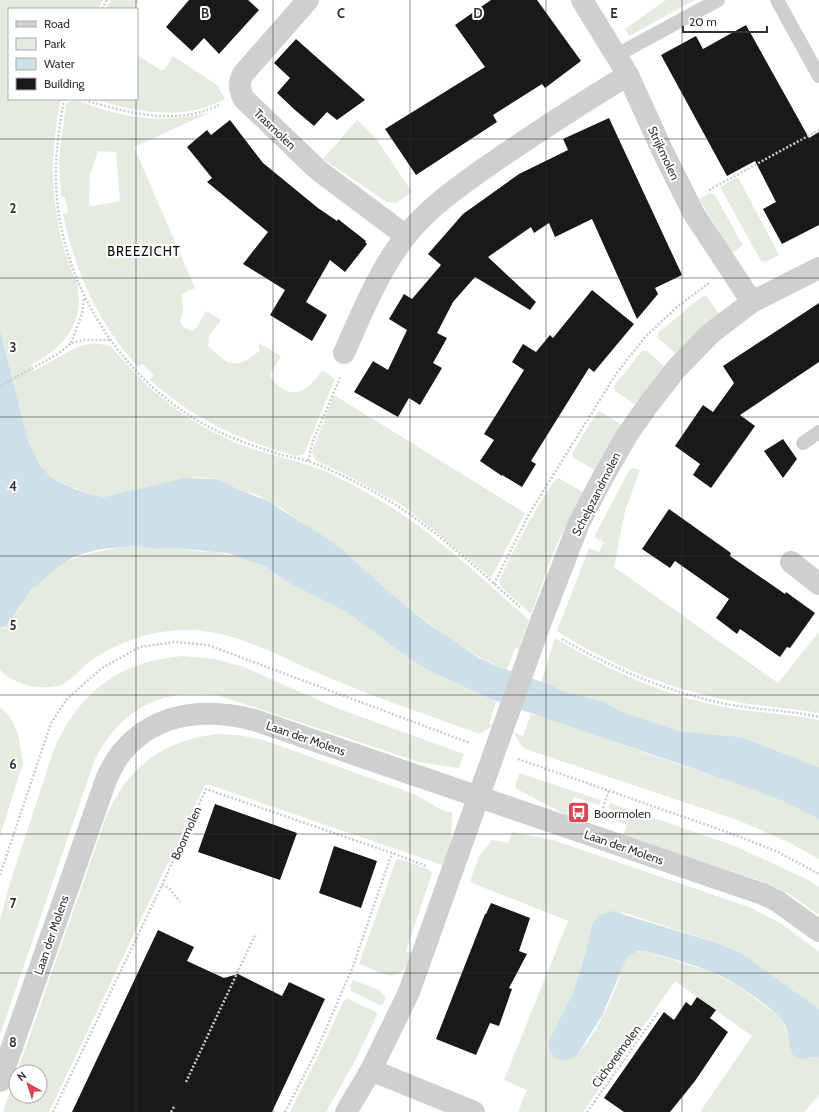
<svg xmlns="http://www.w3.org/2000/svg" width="819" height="1112" font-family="Cabin,sans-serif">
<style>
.green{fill:#e5ebdf;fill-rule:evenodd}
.water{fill:#cddfe9}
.building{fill:#191919}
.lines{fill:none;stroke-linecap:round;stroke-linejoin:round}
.path{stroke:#ccc;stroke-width:2.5;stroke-dasharray:2 2;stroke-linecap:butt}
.lane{stroke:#cfcfcf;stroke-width:14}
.street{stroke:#cfcfcf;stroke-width:22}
.grid{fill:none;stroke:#323232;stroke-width:1;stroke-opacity:0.55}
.labels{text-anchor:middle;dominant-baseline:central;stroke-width:4;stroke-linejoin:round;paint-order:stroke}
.street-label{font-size:12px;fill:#323232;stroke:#fff}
.poi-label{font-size:12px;fill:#323232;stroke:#fff;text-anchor:start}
.neighbourhood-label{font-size:13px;letter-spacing:1px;fill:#000;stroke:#fff}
.grid-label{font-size:13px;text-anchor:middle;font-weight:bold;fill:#323232;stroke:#fff;stroke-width:4;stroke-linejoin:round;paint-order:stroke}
</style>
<rect width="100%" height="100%" fill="#fff"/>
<path class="green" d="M0 0H103L98 9H9V99H61C53 138 50 177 57 216 59 233 64 250 70 266 72 273 78 282 78 289 83 327 62 348 31 365L34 371 77 347 94 343 111 346C147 391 190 425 244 446 267 455 291 459 314 467 330 473 345 481 360 489 423 522 476 573 529 620L519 649 515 648 507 670 479 657 448 638 395 597 345 552 283 509 255 494 242 491 218 479 195 477 104 497 89 494 51 478 40 465 28 440 0 330Z
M111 0H139L135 9H105Z
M666 0H695L629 36 625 29Z
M137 55 161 70 165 69 173 56 217 85 225 99C184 122 136 112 93 99H137Z
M73 100C84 101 96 108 108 111 147 121 173 121 211 112L134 147 195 288 182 294 183 311 180 321 183 327 192 331 197 327 206 311 221 320 209 336 208 346C228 365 236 371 259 351V343L281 356 270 375C273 382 277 385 283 389 300 399 314 384 322 370L335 379 304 454 296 456C237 439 197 421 150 380L154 375 142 364 138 367C98 323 75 272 63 214L68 213 65 197H61L59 159 66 104ZM98 151 116 152 120 201 92 206 89 204 90 175Z
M357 120 375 137 412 192 396 203 387 202 323 159Z
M738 177 779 255 766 262 761 261 720 187Z
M710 193 715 195 742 244 741 247 732 253 699 199Z
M704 295 707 297 719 314 676 354 657 337 658 333Z
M642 351H647L665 367 636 405 615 391 614 386Z
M334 395 525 513 491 578 435 531 399 503 341 472 316 461 312 452Z
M599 411 622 425 595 470 574 458 572 454 590 423Z
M634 468 640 470 625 511 614 567 778 683 819 632V713C792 708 764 707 737 702 671 690 614 667 557 631L589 548 599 552 604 542 594 537 630 469Z
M558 478 583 492 556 546 531 614 501 587 499 582C505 566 546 486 558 478Z
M138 546 155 549 174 548 204 552 213 551 251 560 265 566 289 583 345 611 407 657 428 670 496 702 489 724 493 725 492 726 480 734C428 715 376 698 325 676 280 657 233 628 182 630 149 631 116 643 89 662 82 667 69 683 61 685 40 691 15 685 0 670V627L5 628C15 617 22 603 31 591 59 555 97 550 138 546Z
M555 638C609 671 666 696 729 708 759 713 789 714 819 720V767L741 737 679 731 620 711 603 701 561 691 541 682Z
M182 656 214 659 244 667 339 709 464 754 459 768 419 762 217 695C161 688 121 709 95 759L0 1035V920L9 886 54 749C80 691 119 662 182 656Z
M0 707 9 716 18 734 23 763 0 836Z
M531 714C578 726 623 746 669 761 719 778 774 790 819 819V859L788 842 740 821 523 748 513 732 523 736Z
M218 734 238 735 264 740 414 794 444 811 452 813 451 848 445 866 210 785H205L49 1112H3L16 1074V1096H40V1072H17L106 817C128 766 163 740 218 734Z
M519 773 601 800 599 805 574 797 568 816 515 788Z
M610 803 735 846 808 880 819 887V915L789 894 764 882 623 835 627 825 613 820 615 811 608 808Z
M512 832 553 840 749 907 782 924 819 952V1009L741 953 717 943 622 912 587 948 573 993 562 1017 565 1061C587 1056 610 1003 618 982 621 974 622 963 628 956 633 952 638 951 645 951L711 972 740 987 777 1015 784 1023 794 1056 798 1058 819 1057V1095L804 1112H700L752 1036 675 981 583 1112H518L527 1090 504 1080 568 921 470 882 479 856 492 840 508 843Z
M400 859 430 870 432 874 406 951 414 954C397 987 388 975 359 964L396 860Z
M353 980 379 990 386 998 382 1006 351 991 350 986Z
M348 999 376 1012 377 1015 356 1059 326 1112H290L321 1050 344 1000Z"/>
<path class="water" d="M0 330 28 440 40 465 51 478 75 489 89 494 104 497 186 478 218 479 242 491 266 500 319 533 345 552 395 597 430 625 479 658 502 668 551 685 561 691 603 701 620 711 679 731 741 737 819 767V819L783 801 744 786 490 699 428 670 407 657 345 611 289 583 265 566 227 553 174 548 155 549 138 546 101 549 82 554 72 558 54 570 32 589 6 627H0Z
M612 911 717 943 741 953 819 1009V1057C812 1056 801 1061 795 1057 789 1053 790 1032 784 1023 776 1011 752 995 739 986 711 968 676 960 645 951H638L627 957 602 1016 577 1055C564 1066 548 1059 549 1041L573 993 587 948 592 925 599 915Z"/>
<path class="building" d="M189 0H248L259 10 219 54 204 38 192 51 166 27Z
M491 0H537L581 61 545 88 542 84 493 115 497 122 416 175 385 129 485 67 455 25Z
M746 25 809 138 819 132V225L782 244 763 209 776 202 755 161 727 176 661 55 696 36 703 49Z
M296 39 331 70 365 100 337 120 327 112 314 126 295 110 277 93 290 78 274 63Z
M609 118 682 275 655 288 658 294 637 319 592 219 555 237 549 223 534 233 531 227 488 257 536 302 530 310 475 277 453 302 437 333 447 338 433 363 442 368 420 405 409 398 398 417 354 392 373 361 388 370 407 330 389 319 404 294 412 299 441 265 428 254 463 214 519 174 568 150 563 139Z
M230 120 263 163 318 208 337 221 338 219 366 241 365 242 367 244 345 272 330 260 306 302 327 315 312 341 270 315 285 290 243 264 268 232 207 182 212 178 187 147 207 130 211 135Z
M592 290 634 324 594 372 589 368 531 461 536 464 522 487 502 475V476L480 461 494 440 484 434 524 370 512 362 523 344 536 352 550 335 553 338Z
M819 303V362L740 415 755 426 711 488 693 475 700 464 675 446 703 405 713 412 734 383 723 366Z
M783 439 797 459 783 478 764 451Z
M669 509 731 553 730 556 785 594 786 592 815 613 790 648 787 647 780 657 740 629 737 634 716 618 729 599 675 561 670 568 642 549Z
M215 804 297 833 280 880 198 852Z
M334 846 377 861 361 908 319 893Z
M491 903 530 918 519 951 527 954 509 988 512 989 499 1026 490 1023 476 1055 436 1039 485 914H486Z
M158 930 194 947 187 961 224 978 238 974 282 996 289 982 325 999 272 1112H72Z
M697 997 716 1010 710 1018 728 1032 695 1081 670 1112H624L604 1098 664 1012 674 1020 686 1002 691 1006Z"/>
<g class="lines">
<path class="path" d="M102 9 107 0
M64 99C59 127 55 156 56 185 60 286 124 385 215 430 235 440 260 448 282 455 290 457 299 458 307 461 329 468 349 479 369 489 425 519 473 565 520 607
M81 99C125 112 175 127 219 105
M709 190 819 130
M71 343 82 314 84 297
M0 386 58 354 71 343 85 340H111
M308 461 313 441 340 378
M494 584 529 514 616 374 646 336 677 307 709 283
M562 639C614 669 667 692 726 704 756 710 788 710 819 717
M518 759 724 831 776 851 819 874
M603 808 609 790
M0 875 51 723 67 699 102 668 140 647 175 642 208 645 470 743
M162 885 170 889 180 902
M186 1082 256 933
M53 1112 162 885 206 789 392 853 426 866
M171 1112 175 1105
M285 1112 315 1054 352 969 392 853
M587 1112 659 1011"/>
<path class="lane" d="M777 0 819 76
M617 55 718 0
M803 443 819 432"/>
<path class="street" d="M308 0 243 74C238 84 239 89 244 99L318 170 406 236
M582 0 628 75 663 152 694 214 752 302
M344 353C362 313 378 272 405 237 429 206 464 183 495 161 539 131 583 102 628 75
M791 562 819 584
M371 1070 474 1112
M0 1081 107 777C112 768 116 758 123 751 157 711 207 708 254 720L763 894 777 901 819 931
M346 1112 371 1070 409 992 540 624 579 523 602 479 627 435 649 404 676 369 711 333 752 302 819 268"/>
</g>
<path class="grid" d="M136 0V9M273 0V1112M410 0V1112M546 0V1112M682 0V1112M136 99V1112M0 139H819M0 278H819M0 417H819M0 556H819M0 695H819M0 834H819M0 973H819"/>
<defs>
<symbol id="bus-square" viewBox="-11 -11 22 22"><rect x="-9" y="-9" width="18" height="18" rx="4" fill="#d94552" stroke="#fff"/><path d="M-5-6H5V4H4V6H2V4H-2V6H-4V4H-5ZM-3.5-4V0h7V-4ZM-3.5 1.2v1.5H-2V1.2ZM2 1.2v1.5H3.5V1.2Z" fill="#fff"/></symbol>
</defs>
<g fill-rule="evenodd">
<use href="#bus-square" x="566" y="800" width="25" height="25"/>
</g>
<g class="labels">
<g class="street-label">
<text transform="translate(275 129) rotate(44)">Trasmolen</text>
<text transform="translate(664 153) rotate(65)">Strijkmolen</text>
<text transform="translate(596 494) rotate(-63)">Schelpzandmolen</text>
<text transform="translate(306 738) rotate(19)">Laan der Molens</text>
<text transform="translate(186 833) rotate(-66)">Boormolen</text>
<text transform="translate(624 847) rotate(19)">Laan der Molens</text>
<text transform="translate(51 935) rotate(-71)">Laan der Molens</text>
<text transform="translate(616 1056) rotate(-54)">Cichoreimolen</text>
</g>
<g class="poi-label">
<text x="594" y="813">Boormolen</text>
</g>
<g class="neighbourhood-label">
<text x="144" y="251">BREEZICHT</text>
</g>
</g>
<g class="grid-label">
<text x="205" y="18">B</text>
<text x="341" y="18">C</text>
<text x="478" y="18">D</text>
<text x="614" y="18">E</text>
<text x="13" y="213">2</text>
<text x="13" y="352">3</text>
<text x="13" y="491">4</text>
<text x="13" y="630">5</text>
<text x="13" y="769">6</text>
<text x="13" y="908">7</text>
<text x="13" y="1047">8</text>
</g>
<rect x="8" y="8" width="130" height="92" fill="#ffffff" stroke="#adadad"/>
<rect x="16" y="21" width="20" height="6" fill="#cfcfcf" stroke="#adadad"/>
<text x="44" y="28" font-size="12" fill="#323232">Road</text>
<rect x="16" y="38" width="20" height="12" fill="#e5ebdf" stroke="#adadad"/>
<text x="44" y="48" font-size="12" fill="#323232">Park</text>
<rect x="16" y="58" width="20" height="12" fill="#cddfe9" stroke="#adadad"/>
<text x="44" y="68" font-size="12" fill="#323232">Water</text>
<rect x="16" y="78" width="20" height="12" fill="#191919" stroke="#adadad"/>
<text x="44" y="88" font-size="12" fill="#323232">Building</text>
<g transform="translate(28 1084) rotate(321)"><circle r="19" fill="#ffffff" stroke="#adadad"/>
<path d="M0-3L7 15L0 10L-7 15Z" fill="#d94552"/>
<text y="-6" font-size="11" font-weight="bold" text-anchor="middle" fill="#323232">N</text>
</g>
<path d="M683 26v6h84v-6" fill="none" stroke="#323232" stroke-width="2"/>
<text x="689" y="26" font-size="12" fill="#323232" stroke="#ffffff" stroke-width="3" paint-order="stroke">20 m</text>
</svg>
